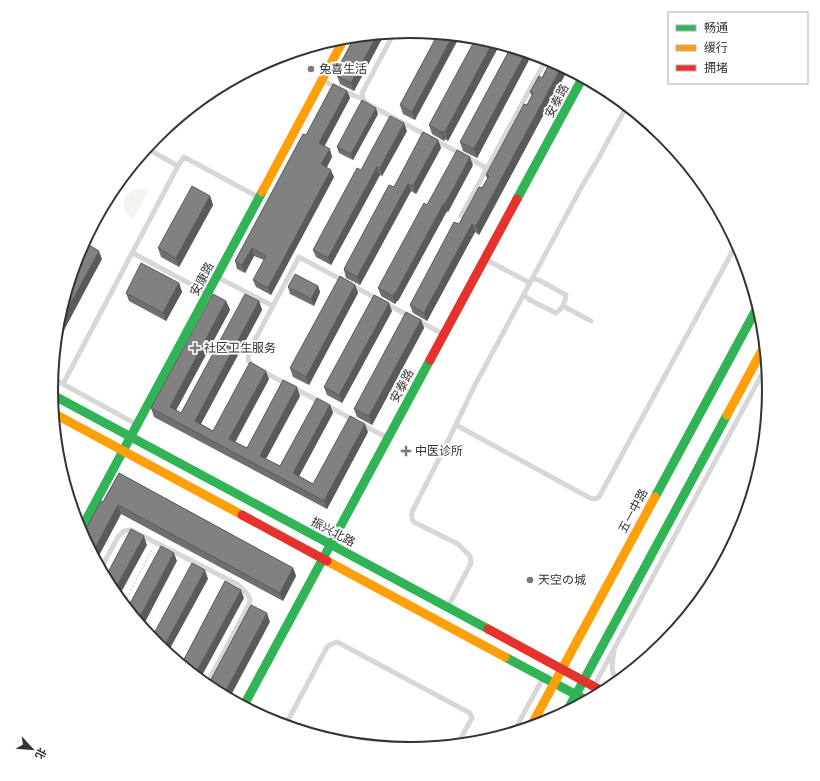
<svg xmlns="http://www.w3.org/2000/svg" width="820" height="781" font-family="'Space Grotesk','Noto Sans SC','Noto Sans JP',sans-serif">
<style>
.green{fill:#f1f5ed}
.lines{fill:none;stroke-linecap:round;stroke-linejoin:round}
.path{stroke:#d6d6d6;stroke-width:1.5;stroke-dasharray:2 2;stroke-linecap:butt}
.lane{stroke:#d7d7d7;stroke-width:5}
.fast{stroke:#30b455;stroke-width:9}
.slow{stroke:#ff9f0a;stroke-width:9}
.jam{stroke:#e5322d;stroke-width:9}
.wall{fill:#6f6f6f}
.shaded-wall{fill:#5a5a5a}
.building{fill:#818181;stroke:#5a5a5a}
.poi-dot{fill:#7a7a7a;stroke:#fff;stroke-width:1.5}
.labels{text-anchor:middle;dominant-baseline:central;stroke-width:4;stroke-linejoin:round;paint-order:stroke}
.poi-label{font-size:12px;fill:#333;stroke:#fff;text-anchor:start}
.street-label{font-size:12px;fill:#333;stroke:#fff}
.rim{fill:none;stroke:#333;stroke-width:2}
</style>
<rect width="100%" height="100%" fill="#fff"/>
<path class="green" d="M138 189H143L148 191 133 219C118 210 122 192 138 189Z"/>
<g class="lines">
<path class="path" d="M123 605 153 548"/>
<path class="lane" d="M394 33 362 93 363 99 366 103 487 168
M519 50 544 64
M322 80 355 96 363 99
M146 148 178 166 184 157 258 197
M461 216 547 58
M133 253 207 293
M485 259 530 283
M217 277 273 306
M524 295 530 300 556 313C563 308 565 303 566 295L539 280 532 279
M563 306 591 321
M253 366C247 360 248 359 249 351L299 257 443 334
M262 371 354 420
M52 378 136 424
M63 384 178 166
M361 424 388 438
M456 425 590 498 595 499 599 497 737 243
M100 570 118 537 124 531 131 530 237 584C241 588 250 594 250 601 250 603 248 605 247 608L206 686
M448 607 471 563 470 556 458 544 414 522 412 519V512L448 441 475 385 582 186 598 159 627 106
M614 651C612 664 610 672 618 682
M594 686 767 365
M285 726 327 647 332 644 337 642 470 713 472 718 457 745
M513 733 543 678"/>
<path class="fast" d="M517 199 583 77
M51 394 488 629
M655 497 758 306
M80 531 262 192
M505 657 588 701
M243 707 430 360
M566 713 727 415"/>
<path class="slow" d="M262 192 345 37
M53 413 242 515
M727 415 765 345
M327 561 505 657
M530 728 655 497"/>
<path class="jam" d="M430 360 517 199
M242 515 327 561
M488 629 604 692"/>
</g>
<path class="wall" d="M385 33 354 91 340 84 336 72 355 36Z
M438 34 415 120 403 114 400 105Z
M480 38 500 44 448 141 445 139 444 141 432 134 429 125Z
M529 60 477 158 463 151 460 142Z
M551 60 568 69 479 235 475 232 427 321 413 313 410 305 459 224 482 188 487 179 486 175 532 96 530 92 542 78Z
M347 91 350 98 324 146 332 157 327 167 334 177 271 295 256 287 253 280 264 260 254 256 245 273 237 269 235 261 306 135Z
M378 114 353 160 339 153 337 147Z
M407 131 382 176 380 175 331 265 316 257 313 250 361 170Z
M438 140 441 148 416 194 411 191 360 285 346 278 344 270 394 187Z
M473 165 448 212 447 211 398 301H397L395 304 381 296 378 288Z
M210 196 213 205 179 267 161 257 158 248Z
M179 283 182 292 166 321 129 301 126 293Z
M355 285 358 293 309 385 293 377 290 368Z
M318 286 320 292 314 306 290 294 288 287Z
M226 301 230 310 176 410 181 413 259 301 262 310 201 424 213 431 269 379 235 442 247 448 300 396 266 459 280 466 330 405 333 413 299 476 313 484 368 432 327 509 154 417 151 408Z
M392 311 342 403 327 395 324 387Z
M421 320 424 328 372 425 357 417 354 409Z
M119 473 293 568 296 576 283 601 121 514 96 561 82 536 103 502Z"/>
<path class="shaded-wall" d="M385 33 355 89 354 91 351 83 378 34Z
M453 35 460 36 415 120 412 112Z
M493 42 500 44 448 141 445 132Z
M526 52 529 60 477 158 474 149Z
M562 66 568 69 479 235 476 226Z
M347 91 350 98 322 151 319 143Z
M376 108 378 114 353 160 351 154Z
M404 123 407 131 382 176 380 168Z
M442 131 445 139 444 141 441 132Z
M438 140 441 148 416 194 413 186Z
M330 149 332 157 324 172 321 164Z
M470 157 473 165 448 212 445 204Z
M377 167 380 175 331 265 328 258Z
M331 170 334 177 271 295 268 288Z
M408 184 411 191 360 285 357 277Z
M210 196 213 205 179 267 176 258Z
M444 203 447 211 398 301 395 294Z
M472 224 475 232 427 321 424 313Z
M252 248 254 256 245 273 242 265Z
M99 251 102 259 55 347 56 330Z
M179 283 182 292 166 321 163 313Z
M355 285 358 293 309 385 306 377Z
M318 286 320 292 314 306 311 299Z
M394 293 397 301 395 304 393 296Z
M226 301 230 310 173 416 170 407Z
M259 301 262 310 198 429 195 421Z
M389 303 392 311 342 403 339 395Z
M421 320 424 328 372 425 369 416Z
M266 371 269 379 232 448 229 439Z
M297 387 300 396 263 464 260 456Z
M330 405 333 413 296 482 293 473Z
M365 424 368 432 327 509 324 501Z
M118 505 121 514 96 561 92 554Z
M144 536 147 545 118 598 113 593Z
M174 553 177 561 142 628 137 622Z
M293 568 296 576 283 601 280 593Z
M205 570 208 579 167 654 162 650Z
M241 590 244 598 199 681 194 676Z
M267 613 270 622 229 699 223 696Z"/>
<path class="building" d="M378 34 351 83 337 76 338 73 336 72 355 36Z
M438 34 453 35 412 112 400 105Z
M476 38H480L493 42 445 132 442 131 441 132 429 125Z
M511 47 526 52 474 149 460 142Z
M551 60 562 66 476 226 472 224 424 313 410 305 454 222 459 224 479 187 482 188 489 176 486 175 524 104 527 105 533 93 530 92 539 76 542 78Z
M333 84 347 91 319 143 330 149 321 164 331 170 268 288 253 280 266 256 252 248 242 265 235 261 303 134 306 135Z
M362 100 376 108 351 154 337 147Z
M390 116 404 123 380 168 377 167 328 258 313 250 357 168 361 170Z
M423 132 438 140 413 186 408 184 357 277 344 270 345 267 389 185 394 187Z
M457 150 470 157 445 204 444 203 395 294 394 293 393 296 378 288 424 203 427 205Z
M192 186 210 196 176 258 158 248Z
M84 242 99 251 56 330 57 320 78 253Z
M141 263 179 283 163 313 126 293Z
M295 274 318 286 311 299 288 287Z
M340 276 355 285 306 377 290 368Z
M213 294 226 301 170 407 181 413 245 294 259 301 195 421 213 431 250 362 266 371 229 439 247 448 283 380 297 387 260 456 280 466 317 398 330 405 293 473 313 484 350 416 365 424 324 501 151 408Z
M374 295 389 303 339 395 324 387Z
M406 312 421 320 369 416 354 409Z
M119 473 293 568 280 593 118 505 92 554 82 536 101 501 103 502Z
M131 529 144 536 113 593 111 590 105 578Z
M161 546 174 553 137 622 127 609Z
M192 563 205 570 162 650 156 645 151 639Z
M225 581 241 590 194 676 181 665Z
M251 605 267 613 223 696 210 689 207 687Z"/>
<g class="poi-dot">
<circle cx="311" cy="69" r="4"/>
<path d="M193 342h4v4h4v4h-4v4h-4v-4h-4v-4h4z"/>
<path d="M404 445h4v4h4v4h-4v4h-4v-4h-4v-4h4z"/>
<circle cx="530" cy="580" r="4"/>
</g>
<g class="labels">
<g class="poi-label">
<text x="319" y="69">兔喜生活</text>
<text x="204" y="348">社区卫生服务</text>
<text x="415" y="451">中医诊所</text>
<text x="538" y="580">天空の城</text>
</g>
<g class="street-label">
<text transform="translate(557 101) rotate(-62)">安泰路</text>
<text transform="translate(202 279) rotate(-62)">安康路</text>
<text transform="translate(402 386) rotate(-62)">安泰路</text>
<text transform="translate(633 511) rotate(-62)">五一中路</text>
<text transform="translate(333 532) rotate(28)">振兴北路</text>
</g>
</g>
<path d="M0 0H820V781H0ZM58 390a352 352 0 1 1 704 0a352 352 0 1 1-704 0Z" fill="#fff" fill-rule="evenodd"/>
<path class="rim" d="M58 390a352 352 0 1 1 704 0a352 352 0 1 1-704 0Z"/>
<rect x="668" y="12" width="140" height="72" fill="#ffffff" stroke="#adadad"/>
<rect x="676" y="25" width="20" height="6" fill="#30b455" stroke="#adadad"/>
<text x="704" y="32" font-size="12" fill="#333333">畅通</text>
<rect x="676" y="45" width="20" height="6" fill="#ff9f0a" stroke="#adadad"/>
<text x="704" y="52" font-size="12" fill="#333333">缓行</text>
<rect x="676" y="65" width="20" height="6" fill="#e5322d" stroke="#adadad"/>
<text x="704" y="72" font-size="12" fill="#333333">拥堵</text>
<g transform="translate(32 749) rotate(116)" stroke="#ffffff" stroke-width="3" paint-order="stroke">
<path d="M0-3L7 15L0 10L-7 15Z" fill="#333333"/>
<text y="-6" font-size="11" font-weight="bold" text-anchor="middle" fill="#333333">北</text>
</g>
</svg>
